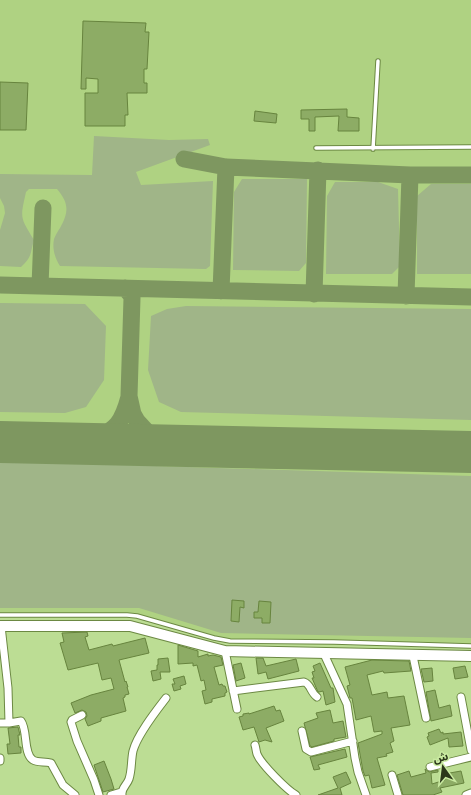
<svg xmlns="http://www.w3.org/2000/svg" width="471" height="795" font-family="'Roboto Serif','Noto Sans Arabic',serif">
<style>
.built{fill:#afd282}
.green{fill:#a0b588}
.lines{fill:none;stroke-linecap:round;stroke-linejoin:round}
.taxiway{stroke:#7e9760;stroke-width:17}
.runway{stroke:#7e9760;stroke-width:42}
.building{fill:#8dac65;stroke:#67843e}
.lane-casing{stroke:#6c8943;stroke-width:5.5}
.street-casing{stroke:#6c8943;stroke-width:9}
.secondary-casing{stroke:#6c8943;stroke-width:12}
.lane{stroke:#fff;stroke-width:3.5}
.street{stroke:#fff;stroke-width:7}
.secondary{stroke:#fff;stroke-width:10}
</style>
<rect width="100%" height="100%" fill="#bcdd94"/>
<path class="built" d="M0 0H471V648L326 644 220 642 136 618 0 617Z"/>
<path class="green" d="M94 136 169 140 208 139 210 145 136 172 141 185 213 181 210 266 206 269 60 266C55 258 52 249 54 239 55 236 58 231 60 228 69 212 69 203 57 189H29L26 192C20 219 20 217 34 240 30 254 32 257 21 267L0 266V230L5 213 4 206 0 198V174L92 175Z
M242 179H307L306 263 299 271 233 270 234 192Z
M335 182H378L398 189 400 266 392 274H326L327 196Z
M431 184H471V274H417V196Z
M0 303 85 304 106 326 104 380 86 407 65 413 0 412Z
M186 306 471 309V420L181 412 159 402 148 370 151 316 167 309Z
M0 462 64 463 471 476V638L221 633 139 608H0Z"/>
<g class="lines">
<path class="taxiway" d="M184 159 226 167 410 175H471
M0 285 471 297
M40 286 43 208
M125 288 131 295 132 298 129 396 133 414 137 421 149 434 158 439 177 446
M221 291 226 167
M314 294 318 170
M406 296 410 175
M90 444C115 428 121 427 129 397"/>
<path class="runway" d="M0 442 471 452"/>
</g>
<path class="building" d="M83 21 146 23 145 32H149L147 69H144V83H147V93H127L128 115H125V126H85V93H98V79L86 78V89H81Z
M0 82 28 83 26 130H0Z
M347 109V117L359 118V131H338L339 116 315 117V131H309V119H301V110Z
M255 111 277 114 276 123 254 121Z
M232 600 244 601V608L240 607 239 622 231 621Z
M259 601 271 602 270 623H262V618H254V612H258Z
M87 632 88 636 85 637 89 650 112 644 113 646 145 638 149 653 119 660 125 682 126 681 128 687H127L129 694 125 695V697L123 698 126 711 101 718V721L88 726 85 719 87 716 86 712 82 710 75 713 71 703 91 695 114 689 111 678 102 680 98 663 68 670 60 643 64 642 62 633Z
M178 645 198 651V657L208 654V656L213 655 221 657 223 665 214 667 219 685 222 684 223 686H225L227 692 225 693V696L212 699V702L205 704 202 691 206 690 204 680 201 681 197 665 193 666V663L178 664Z
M168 658 170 672H160L161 679 153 681 151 671 157 670V665H158V659Z
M256 658H263L266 666 296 659 299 671 268 679 266 672 258 674Z
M372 660 409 661 411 671 384 673 383 671 367 675 372 695 387 692 388 698 404 696 410 725 391 728 394 741 390 743 393 752 386 754 387 756 377 758 385 785 372 788 369 775 365 776 363 771 358 743 382 734V731L374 732 371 716 356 720 352 698H350L347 686 350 685 345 667Z
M241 663 245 678 236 681 233 665Z
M320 663 331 688H333L335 702 326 705 323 691 319 692H318L312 678H314L312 672 315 671 313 666Z
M465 666 468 677 455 679 453 668Z
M432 668 433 681 424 682 421 669Z
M184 676 186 684 180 686 181 689 174 691 172 684H175L173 679Z
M435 690 439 708 450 705 452 716 431 721 426 692Z
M274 706 276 711 280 710 284 721 266 728 272 742 265 740 259 742 254 727 243 730 239 717 243 716V714L249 713V714Z
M330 710 333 723 343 721 346 737 334 739V741L312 747 310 746 304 723 318 718 316 713Z
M18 727 20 735H18L19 747H21V753L8 754 7 744H10L8 728Z
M439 729 441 733 443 732V734L461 732 463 746 449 747 448 738 430 745 427 737 429 736 428 733Z
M345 749 347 757 318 765 320 769 314 770 310 757Z
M104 761 111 779 114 789 103 792 94 765Z
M425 769 429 772 438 770V772L431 773 432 784 445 780 444 774 461 771 464 783 440 788 442 792 433 795H403L397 775 409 771 411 777 426 773Z
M346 772 351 783 340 788 342 795H318L338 788 333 777Z"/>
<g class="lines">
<defs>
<path id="lane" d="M316 148 471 147
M373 149 378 61
M0 615H127L137 616 214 638 230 641 334 642 471 646"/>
<path id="street" d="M225 651 237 709
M324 654 347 704 355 758 358 772 366 795
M413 656 426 718
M233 691 304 682C311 684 310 692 317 697
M461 697 471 750
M82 715 72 720 71 722 77 741 94 780 99 795
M0 723H9L8 688 1 626
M9 723 21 721C28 730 23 754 33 760 38 763 45 761 51 763L63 785 75 795
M302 731 306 749 311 752 353 741
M255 745C256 748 256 751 257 754 261 764 287 790 296 795
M0 758V761
M430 767 471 757
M392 775 398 795
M111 795 121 792
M122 795C121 788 127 785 129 779 132 770 131 760 133 751 137 735 156 711 166 698
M466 795 471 793"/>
<path id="secondary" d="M0 626H130L225 651 471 656"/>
</defs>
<use href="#lane" class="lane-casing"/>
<use href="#street" class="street-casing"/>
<use href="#secondary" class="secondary-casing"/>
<use href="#lane" class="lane"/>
<use href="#street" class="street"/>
<use href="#secondary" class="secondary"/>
</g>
<g transform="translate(443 767) rotate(346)" stroke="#c9eaa1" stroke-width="3" paint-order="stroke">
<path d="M0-3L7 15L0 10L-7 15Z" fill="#2b371a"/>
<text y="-6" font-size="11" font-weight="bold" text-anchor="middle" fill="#2b371a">ش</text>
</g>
</svg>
